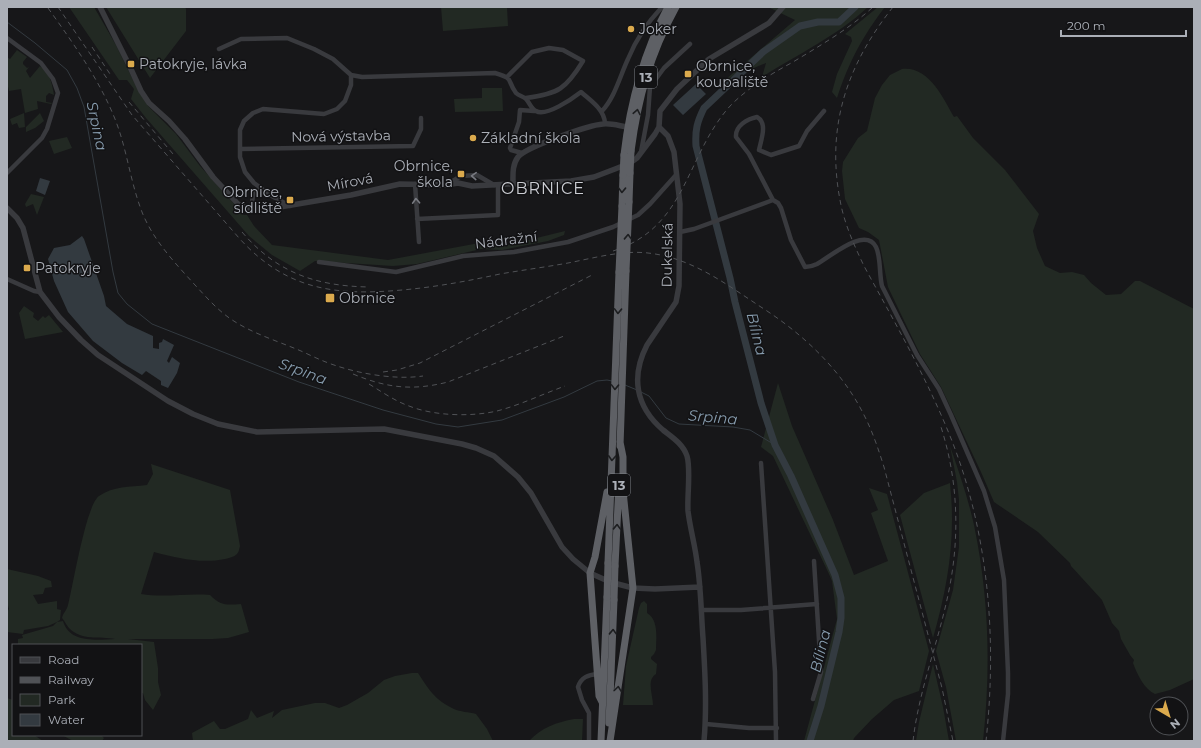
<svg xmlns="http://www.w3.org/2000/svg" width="1201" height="748" font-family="Montserrat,sans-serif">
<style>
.green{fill:#222923}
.water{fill:#333a40}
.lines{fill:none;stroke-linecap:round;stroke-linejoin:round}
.stream{stroke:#333a40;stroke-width:1}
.river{stroke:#333a40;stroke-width:7}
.minor{stroke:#393a3e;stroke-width:4.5}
.tertiary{stroke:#393a3e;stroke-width:5.5}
.trunk{stroke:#5e6065;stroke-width:7}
.rail{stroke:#505256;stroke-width:1;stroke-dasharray:5 4;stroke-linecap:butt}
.trunk-bridge{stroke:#5e6065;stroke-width:7}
.oneway{stroke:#1d1e20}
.oneway2{stroke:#787a81}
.poi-dot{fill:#dbaa4d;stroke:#121214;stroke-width:1.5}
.labels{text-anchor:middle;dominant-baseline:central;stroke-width:3;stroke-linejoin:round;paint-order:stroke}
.shield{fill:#121214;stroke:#7d8086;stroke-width:1}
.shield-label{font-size:13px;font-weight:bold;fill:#abafb7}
.poi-label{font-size:14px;fill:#abafb7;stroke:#121214;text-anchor:start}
.street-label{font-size:14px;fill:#abafb7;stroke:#121214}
.water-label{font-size:15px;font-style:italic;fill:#879cae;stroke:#121214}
.quarter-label{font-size:16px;letter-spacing:1px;fill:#ccced4;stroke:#121214}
</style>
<rect width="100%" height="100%" fill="#171719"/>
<path class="green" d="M69 7H94L116 45 138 90 148 106 176 134 200 166 244 215H247L254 226 272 245 388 260 490 241 504 246 565 231 564 235 548 241 502 250 481 249 417 264 393 266 315 261 300 271 272 255 249 236 146 118 131 99 134 89 127 80H119Z
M106 7H185L186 9V31L150 78Z
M441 7H507L508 26 443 31Z
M768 7H868C837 36 798 54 762 77L766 63 725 80 795 20Z
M878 7H885C862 37 849 62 837 98L832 92 837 74 852 41 851 37 845 34Z
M17 50 27 57 23 62V64L27 68 29 67 26 71 30 78 40 66C50 72 52 84 54 95L49 93 46 96V102L52 103 51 104 37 101 38 109 25 113 21 89 9 91 7 82V57L10 59Z
M902 69C929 66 943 98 954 117L957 116 973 138 1005 170 1039 214 1033 231 1037 248 1045 266 1060 273 1072 272 1084 275 1091 283 1106 295 1121 294 1135 281H1140L1194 309V679L1170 690 1155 694C1144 689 1137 674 1133 663L1134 660 1130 655 1121 639 1119 631 1112 623 1102 600 1071 566 1070 563 1038 532 994 502 981 472 941 387 920 354 888 287 879 240 868 232 859 228 845 199 842 171 843 162 858 138 867 131 875 98 882 85 890 75Z
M482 88H502L503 111 455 112 454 99 482 98Z
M24 113 25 127 19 128 17 123 12 125 10 119Z
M40 113 44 121 35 128 26 132V127Z
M67 137 72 148 54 154 49 141Z
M31 194 44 197 37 215 33 204 26 207 25 204Z
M24 306 34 313 33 317 38 321 43 316 45 318 49 315 63 332 25 339 19 313Z
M778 383 792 426 833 520 854 575 888 561 871 513 878 510 869 488 887 494 929 651 919 691 894 700 872 719 854 738 853 741H804L837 619 832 581 829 574 773 456 761 447Z
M950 446C959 472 968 498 974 525 989 597 991 668 983 741H956L946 687 936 651 953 590 959 547V500L957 482Z
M151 464 230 490 240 546C239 549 239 552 237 554 234 557 229 558 225 559 201 564 177 558 154 552L141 594C164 598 187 593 210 595 221 606 226 605 241 604L249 632 228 638 212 639H128L154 642 158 668V682L161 695 153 710 145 700 143 693H141V645H18V639L23 638 22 635 53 626 57 622 48 626 24 630 23 634 7 632V612L9 609 7 602V569L38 576 51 581 52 587 45 588 43 594 33 595 38 604 57 601V609L61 610 60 620 57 622 63 621C69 643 96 640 115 639 100 636 81 641 69 628 66 625 65 621 62 618 63 613 67 610 68 605 73 586 86 505 99 496 114 486 129 487 147 485L153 474Z
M950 483C956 538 948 585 933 638L900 515 924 493Z
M644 601 647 604V613C659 620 656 638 656 650L654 654 651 657V659L657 664 656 674C646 680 653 695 653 705H623L626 666 639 608 641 603Z
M933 664 943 707 949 741H916L919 722Z
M412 673H418C429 690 435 700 454 709 460 712 469 712 476 714L487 729 493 741H193L192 733 214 721 220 729H225L248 719 251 710 257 718 274 711 272 718 282 710 315 703H325L339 708 347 705 368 693 384 680 395 676Z
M7 698 13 700V735H34L43 741H7Z
M574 719H583L582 741H529C541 728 557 722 574 719Z
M62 735H101L104 738 102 741H73Z"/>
<path class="water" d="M696 84 706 94 683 115 673 105Z
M40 178 50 181 45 195 36 191Z
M82 236 84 239 104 296 106 306 127 324 153 336V348L159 349V343L162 342 163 339 174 345 167 361 169 363 172 357 180 363 177 373 168 388 161 385V381L146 371 142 375 122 363 93 341 68 312 54 281 48 259 54 248 70 245Z"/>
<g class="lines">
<path class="stream" d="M7 22 35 43 67 70 77 88 84 107 113 272 118 293 127 304 152 324 299 382 383 410 436 424 458 427 502 420 564 397 597 381 607 380 612 381
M625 385 637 390
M641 392 649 396 666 418 679 424 733 427 750 430 775 445"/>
<path class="river" d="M810 741 821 706 839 632 841 618V598L835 575 791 476 775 445 761 403 735 302 730 278 696 146C695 130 697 122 704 108L763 52 800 26 818 22H839L855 7"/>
<path class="minor" d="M7 38 41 63 53 79 58 93 47 129 42 138 7 173
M219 49 241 39 287 38 314 49 333 59 351 75V85L345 101 337 109 324 114 263 109 253 113 244 121 240 130V157L245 172 254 183 270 195 290 206
M351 75 362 77 495 73C515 79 506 79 516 93 519 96 523 96 526 99 530 103 531 109 536 111 546 117 572 99 581 92 591 101 604 109 605 123
M507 77 532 52 549 48 563 50 583 61C566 89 558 94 526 98
M602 111C615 97 620 76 628 59 636 39 647 23 662 7
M824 111 807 131 799 146 771 155 759 150C761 140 768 123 757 117 747 119 735 126 736 137L749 154 773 200 778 203 781 208 791 240 805 267C809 267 813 266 817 264 830 257 865 226 876 247 881 257 879 274 882 286L917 355 939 389 951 415 984 491 995 527 1004 580 1008 673V694L1003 741
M240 149 413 146 421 129V118
M641 152 648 115 650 87 664 68 690 44
M522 153 511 150 510 148 519 122 520 110 534 111
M415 184 419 242
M446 185 461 176 477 175 494 185
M257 210 252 203 253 195 261 188
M417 219 498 215V185
M680 232 694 229 773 200
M319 262 396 272 463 256 514 252 568 242 613 227 638 215 650 204 676 175
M7 279 34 291 40 292
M761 463 775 672 776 741
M701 610H741L817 604
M813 699 821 672 814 561
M706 724 749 728H777
M589 741V713L582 700 578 687C581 677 588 675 598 674"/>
<path class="tertiary" d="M100 7 130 67 141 91 149 103 169 121 185 139 213 177 238 204 248 209H268L351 195 400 184 446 185 458 183 472 186 571 181 594 177 615 169 630 163 637 158 655 134 659 127 660 111 677 89 709 59 769 23 783 7
M659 127 668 136 674 152 680 204 679 286 676 302 647 345C631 376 635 406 663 430 672 437 683 444 687 456 691 469 687 496 688 511 690 528 695 545 697 562 701 587 701 612 703 638 705 672 707 707 704 741
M513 184C513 175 512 165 518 157 526 147 589 125 603 124 611 123 620 126 627 127
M7 208 17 218 23 228 40 292 59 317 81 340 98 355 168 401 193 414 218 424 257 432 384 429 462 444 476 448 494 456 518 477 531 493 562 547 573 559 590 573 610 582 633 588 655 589 700 587"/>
<path class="trunk" d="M631 151C638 98 650 54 676 7
M624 155C630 103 643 54 668 7
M629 202 630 173
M622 206 623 175
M620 446 626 271
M608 563 619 272
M615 566 619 484
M602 702 599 696 590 573 595 557 607 492
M609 723 614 600
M601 741 607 597
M610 741 633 588 623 491V457L620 442"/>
<path class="rail" d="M58 7 132 115 239 238C286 290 335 296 402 290 436 287 468 281 500 274 523 270 546 267 568 263 594 258 622 250 648 253 693 258 727 285 764 309 804 335 841 370 863 413 872 430 878 448 884 467L942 688 953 741
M893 7C847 65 826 126 840 200 844 223 854 245 864 266 895 323 928 380 952 441 989 536 997 640 986 741
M48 8C73 43 99 79 115 119 127 149 130 181 142 212 153 240 175 263 195 285 208 299 220 313 237 323 257 335 280 342 301 351 312 356 322 361 334 365 360 374 396 380 423 376
M92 47 110 74
M129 102 173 154
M242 232C277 273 316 286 369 287
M613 251C688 227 685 155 731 105 749 87 771 74 793 62 821 45 849 29 873 7
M383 372 397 370 420 363 594 274
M353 374C387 388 412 391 448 382L564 336
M369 384C382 392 395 401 409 406 434 416 471 417 497 411 520 405 543 394 565 386
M913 741C919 689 939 641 949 590 960 536 958 480 941 427"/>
<path class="trunk-bridge" d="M630 173 631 151
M623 175 624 155
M626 271 629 202
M619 272 622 206
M607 597 608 563
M614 600 615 566"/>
</g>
<defs><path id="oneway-chevron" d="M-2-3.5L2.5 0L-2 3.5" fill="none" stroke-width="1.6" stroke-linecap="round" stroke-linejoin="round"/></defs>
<g class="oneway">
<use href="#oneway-chevron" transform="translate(637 112) rotate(-79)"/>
<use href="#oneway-chevron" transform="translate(622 190) rotate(92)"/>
<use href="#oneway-chevron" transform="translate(628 237) rotate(-88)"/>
<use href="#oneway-chevron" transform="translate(618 311) rotate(92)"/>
<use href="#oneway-chevron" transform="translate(615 387) rotate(92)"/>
<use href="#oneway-chevron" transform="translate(612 458) rotate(93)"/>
<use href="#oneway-chevron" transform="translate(617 527) rotate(-88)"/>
<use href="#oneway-chevron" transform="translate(613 632) rotate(-88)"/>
<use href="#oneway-chevron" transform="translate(618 689) rotate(-82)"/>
</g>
<g class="oneway2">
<use href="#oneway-chevron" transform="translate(474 176) rotate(-177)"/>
<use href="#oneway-chevron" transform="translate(416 201) rotate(-93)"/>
</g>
<g class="poi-dot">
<circle cx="631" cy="29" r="4"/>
<rect x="127" y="60" width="8" height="8" rx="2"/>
<rect x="684" y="70" width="8" height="8" rx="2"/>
<circle cx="473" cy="138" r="4"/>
<rect x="457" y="170" width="8" height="8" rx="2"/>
<rect x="286" y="196" width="8" height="8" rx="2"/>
<rect x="23" y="264" width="8" height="8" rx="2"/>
<rect x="325" y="293" width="10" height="10" rx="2"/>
</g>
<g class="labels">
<g class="shield">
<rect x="635" y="66" width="22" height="22" rx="3"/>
<rect x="608" y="474" width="22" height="22" rx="3"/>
</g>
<g class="shield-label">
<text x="646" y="77">13</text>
<text x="619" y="485">13</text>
</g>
<g class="poi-label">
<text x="639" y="29">Joker</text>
<text x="139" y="64">Patokryje, lávka</text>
<text x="696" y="66">Obrnice,<tspan x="696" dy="16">koupaliště</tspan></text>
<text x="481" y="138">Základní škola</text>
<text x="453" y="166" text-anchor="end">Obrnice,<tspan x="453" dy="16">škola</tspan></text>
<text x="282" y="192" text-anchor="end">Obrnice,<tspan x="282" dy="16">sídliště</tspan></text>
<text x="35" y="268">Patokryje</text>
<text x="339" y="298">Obrnice</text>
</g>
<g class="street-label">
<text transform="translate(341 136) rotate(-1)">Nová výstavba</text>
<text transform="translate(350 182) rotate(-11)">Mírová</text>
<text transform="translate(506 240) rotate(-7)">Nádražní</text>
<text transform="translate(667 255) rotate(-89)">Dukelská</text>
</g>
<g class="water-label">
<text transform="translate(97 126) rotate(78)">Srpina</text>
<text transform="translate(757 334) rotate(76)">Bílina</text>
<text transform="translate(303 371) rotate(20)">Srpina</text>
<text transform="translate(713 417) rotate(5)">Srpina</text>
<text transform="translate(820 651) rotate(-76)">Bílina</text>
</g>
<g class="quarter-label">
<text x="543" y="188">OBRNICE</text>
</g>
</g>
<rect width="1201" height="748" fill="none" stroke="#abafb7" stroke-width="16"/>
<rect x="12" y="644" width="130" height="92" fill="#121214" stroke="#4f5155"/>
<rect x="20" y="657" width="20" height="6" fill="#393a3e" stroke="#4f5155"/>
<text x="48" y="664" font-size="12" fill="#abafb7">Road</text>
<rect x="20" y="677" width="20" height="6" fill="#505256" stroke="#4f5155"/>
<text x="48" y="684" font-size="12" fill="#abafb7">Railway</text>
<rect x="20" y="694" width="20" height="12" fill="#222923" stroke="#4f5155"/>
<text x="48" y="704" font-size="12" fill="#abafb7">Park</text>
<rect x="20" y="714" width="20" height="12" fill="#333a40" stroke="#4f5155"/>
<text x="48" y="724" font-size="12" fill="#abafb7">Water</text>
<g transform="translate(1169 716) rotate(142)"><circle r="19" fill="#121214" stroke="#4f5155"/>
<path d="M0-3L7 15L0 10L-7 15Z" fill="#dbaa4d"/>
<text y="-6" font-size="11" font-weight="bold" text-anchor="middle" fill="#abafb7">N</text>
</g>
<path d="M1061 30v6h125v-6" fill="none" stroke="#abafb7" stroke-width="2"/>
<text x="1067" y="30" font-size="12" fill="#abafb7" stroke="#121214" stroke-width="3" paint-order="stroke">200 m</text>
</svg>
